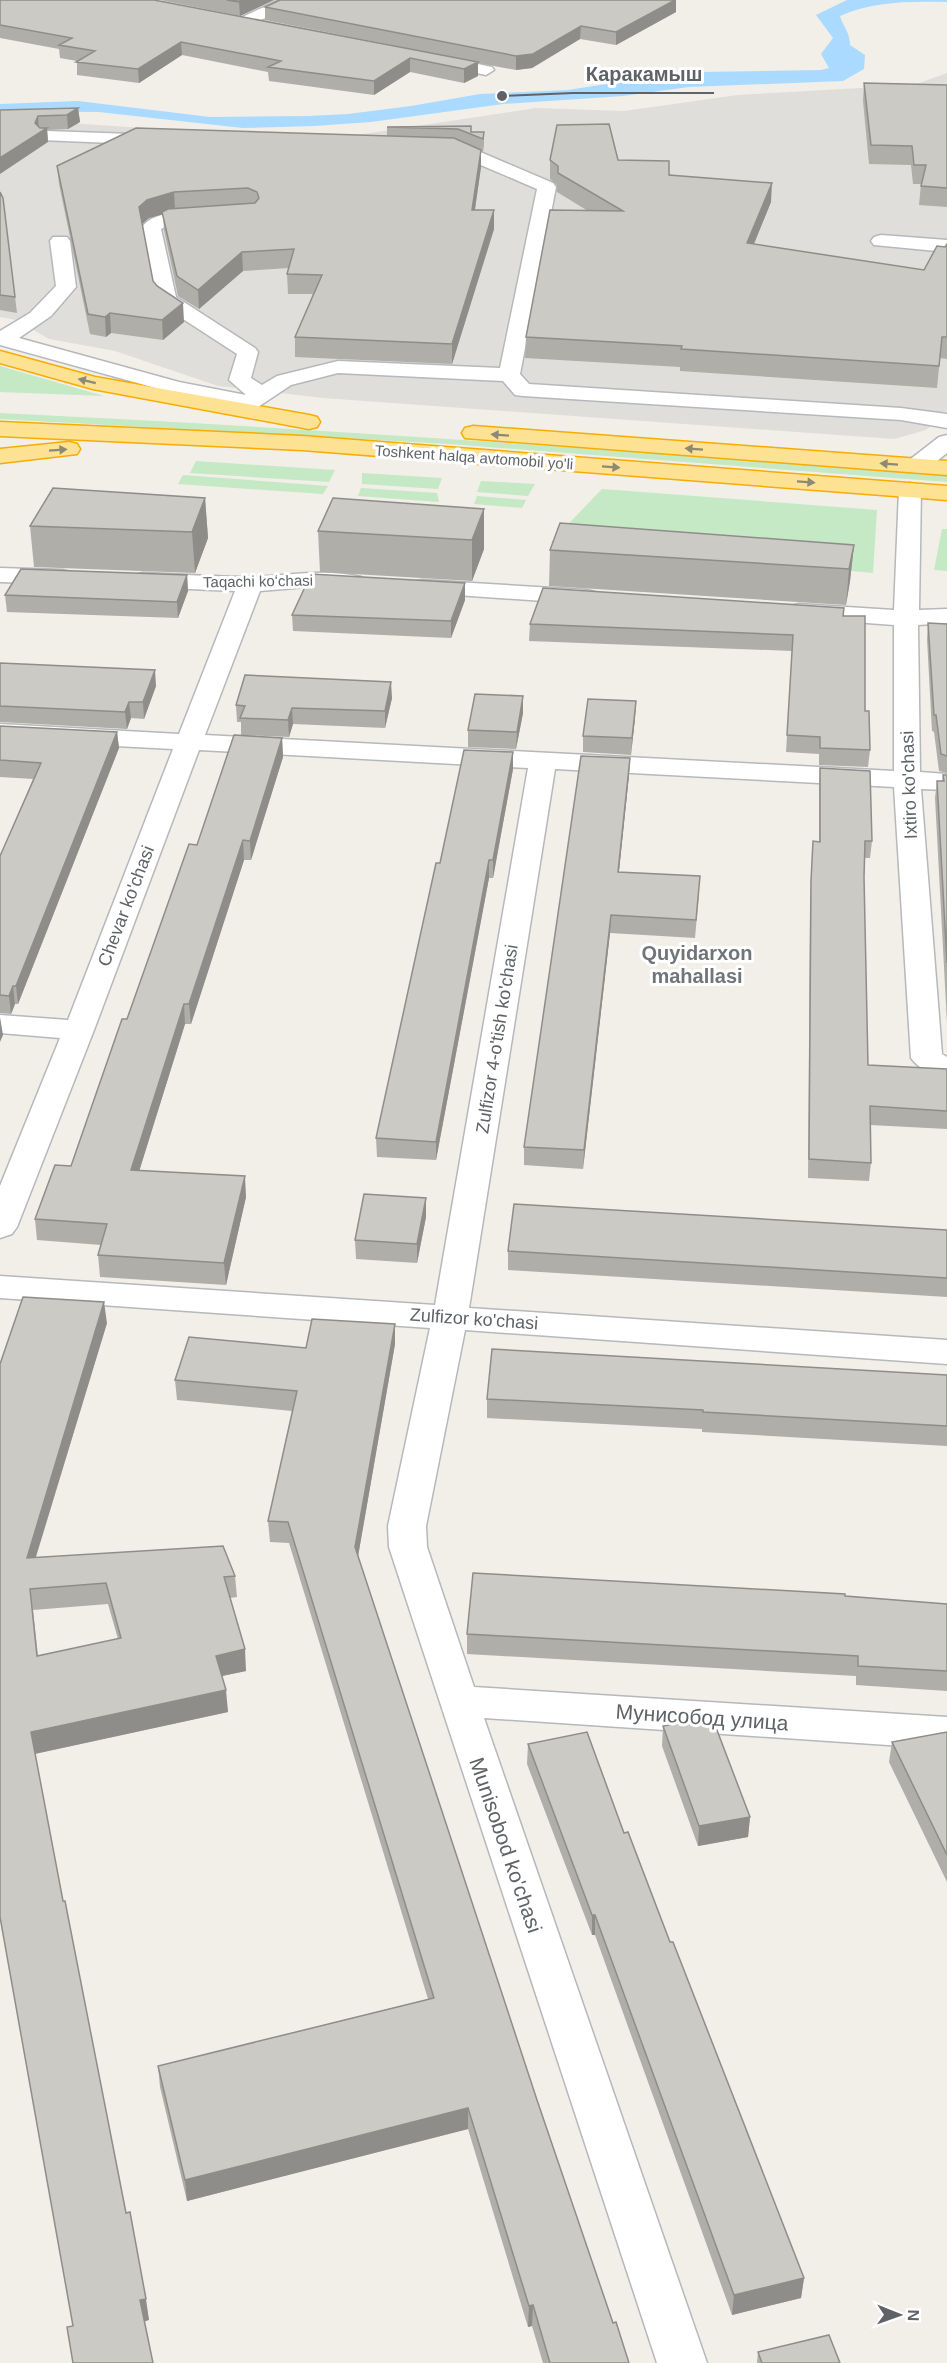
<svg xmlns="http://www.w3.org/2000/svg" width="947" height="2363" font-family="Arial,sans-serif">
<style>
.industrial{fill:#e0deda}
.green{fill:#c5e8c5}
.water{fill:#aadaff}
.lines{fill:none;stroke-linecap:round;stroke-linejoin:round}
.minor-casing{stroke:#b5b8bc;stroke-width:3}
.highway-casing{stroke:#f9ab00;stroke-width:3}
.minor{fill:#fff;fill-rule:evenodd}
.highway{fill:#fde293;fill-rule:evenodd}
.wall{fill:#afaea9;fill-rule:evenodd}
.shaded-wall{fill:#8f8d8a}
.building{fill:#cccac5;stroke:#8f8d8a;stroke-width:1.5;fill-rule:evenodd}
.oneway{fill:#8e8975}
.labels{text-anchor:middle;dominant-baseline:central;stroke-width:6;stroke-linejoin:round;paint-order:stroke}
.far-street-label{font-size:15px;fill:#5f6368;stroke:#fff}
.street-label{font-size:18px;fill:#5f6368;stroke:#fff}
.neighbourhood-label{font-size:20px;font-weight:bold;fill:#70757a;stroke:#fff}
.near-street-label{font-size:21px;fill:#5f6368;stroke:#fff}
.leader{fill:none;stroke:#5f6368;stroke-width:2}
.callout-dot{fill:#5f6368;stroke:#fff;stroke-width:2}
.callout-label{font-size:20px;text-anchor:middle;font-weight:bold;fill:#5f6368;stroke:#fff;stroke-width:6;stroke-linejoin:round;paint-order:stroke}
</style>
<rect width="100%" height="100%" fill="#f1efe8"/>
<path class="industrial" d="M947 73V410L926 430 894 439 323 398 218 386 115 351 49 339 16 320 0 317V122L83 124 250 135 343 137 536 108 624 111 737 95 914 85Z"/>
<path class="green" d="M0 366 104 396 0 392Z
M0 413C316 428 632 451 947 475V482L449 444 0 419Z
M196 461 335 470 329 482 190 473Z
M362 473 442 478 438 489 362 484Z
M183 475 328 486 323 494 178 484Z
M481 481 535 484 528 496 477 492Z
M361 488 437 493 439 502 358 496Z
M602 489 877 510 873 573 551 542Z
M477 496 526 500 522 508 474 504Z
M942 529H947V571L934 570Z"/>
<path class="water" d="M847 0H947V2C911 1 873 1 840 16 843 27 850 32 850 45L865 55 864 69 843 81 689 87 623 96 503 104 371 122 314 126 243 128 99 112 0 111V104L78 101 210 117 308 116 348 114 411 106 480 94 568 90 663 75 701 72 821 70 829 68 821 54 833 38 816 15Z"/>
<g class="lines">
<defs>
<path id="minor" d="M279 0H300L297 3 250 25 244 27 236 22 238 19Z
M435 55 492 67 494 70 486 75 429 63 427 60Z
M47 131 160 135 166 136 169 140 166 144 160 145 41 140 38 136 41 132Z
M439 144 464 145 553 183 556 187 520 374 529 384 901 408 947 414V428L901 420 523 396 515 395 503 381 338 373 291 385 258 407 252 414 244 415 236 414 233 409 236 406 170 392 0 345V331L30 313 56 286 50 241 53 237H67L70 241 76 287 51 316 19 338 179 382 246 395 229 380 237 354 160 304 157 300 142 227C155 209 189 213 209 211L216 213 218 217 216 221 169 225 161 229 176 297 255 348 258 352 251 378 262 385 277 376 338 361 500 368 537 189 455 154 433 153 430 149 433 145Z
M881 235 947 240V252L874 245 871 241 874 237Z
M947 435V453C935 462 924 475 908 471L905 466 908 461 939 437Z
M910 483 918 485 921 490 919 610 947 609V623L918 625 920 772 947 774V790L921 789 942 1054 947 1057V1076C933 1076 919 1069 911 1058L894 787 555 769 469 1308 947 1340V1364L465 1330 426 1526 427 1547 474 1687 947 1717V1749L484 1718 707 2363H657L389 1547 388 1526 430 1328 0 1298V1276L435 1305 528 768 199 750 94 1030 17 1227 12 1234 0 1238V1186L60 1038 0 1033V1015L68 1020 173 749 0 740V724L179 734 235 591 143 587 134 585 131 580 134 575 143 573C178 574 214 577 250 577 286 576 324 568 361 577L364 582 361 587 352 589 307 587 260 591 205 735 894 771V625L799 618 790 616 787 611 790 606 799 604 894 610 899 490 902 485Z
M0 568 62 570 70 572 74 577 70 582 62 584 0 582Z
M422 580 586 590 595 592 598 597 595 602 586 604 413 592 410 587 413 582Z"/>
<path id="highway" d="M0 351 95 377 309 415 317 417 320 422 317 427 309 429 93 389 0 363Z
M0 422 302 436 947 486V500L302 450 0 436Z
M473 426 947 461V475L465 438 462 433 465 428Z
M69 442 77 444 80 449 77 454 0 463V449Z"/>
</defs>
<use href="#minor" class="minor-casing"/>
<use href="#highway" class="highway-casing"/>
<use href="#minor" class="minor"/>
<use href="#highway" class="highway"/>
</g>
<path class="wall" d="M0 0 402 47 265 20V7L676 12 616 45 580 39 532 68 516 70 478 63V76L464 83 410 72 374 95 269 81 268 72 182 55 139 83 77 75V61L60 58 59 49 0 38Z
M160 0H274L240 16Z
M864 83 947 85V207L919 205 921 184H913L911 165 869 164 863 101Z
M78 108 80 122 68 129 47 130 48 142 0 110Z
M471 126V132H484V145L483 152 481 151V167L475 210H494V229L452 364 295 357V337L313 294H288L287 274 289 268 243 271 199 309 178 296 164 230 163 214 149 218 142 224 153 281 184 322 163 340 111 333 106 337 90 334 59 184 57 166 387 136V127Z
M550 160H618L771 202 754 244 924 270 945 247 947 244V359L940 358 937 388 680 371V367L525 358 526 337 588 211 557 192V185L550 179Z
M0 192 3 198 17 313 0 310Z
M205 498 208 538 195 573 34 567 30 526Z
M484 509V549L472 581 320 572 318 531Z
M854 545 850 581 846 605 549 586 550 550Z
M187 575 188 591 178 618 7 612 5 595Z
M465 600 451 638 293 631 292 615Z
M844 608V616L865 711 870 750 868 767 819 765V754L786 752 792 651 529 641 530 624Z
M928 623 947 624V773L939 771 934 732 932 731 927 639Z
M0 663 156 686 144 719 131 718 127 729 0 722Z
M523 696V713L516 749 468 747V730Z
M392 698 385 728 293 724 289 737 241 735V722H237L236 705Z
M636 701 635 718 631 755 583 752V736Z
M0 726 117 732 119 748 18 1004H15L11 1014 0 1013V856L33 779 0 777Z
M282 738 283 757 251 860H244L191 1024H185L139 1171 246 1197 226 1285 100 1277 98 1255 101 1245 37 1240 35 1219 71 1166 197 845Z
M513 752V769L493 878H489L436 1160 377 1157 376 1138 440 863Z
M820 768 872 841 870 858H864V877L868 1065 947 1069V1129L870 1125 871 1163 869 1181 808 1178 810 899 813 841 819 842V785Z
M629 775 619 872 699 894 695 938 610 933 583 1169 524 1165V1147Z
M943 775H947V1023L935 798 937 781H942Z
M426 1198V1217L417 1263 356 1259 355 1240Z
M947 1230V1297L508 1270V1251Z
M107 1323 36 1557 235 1576 237 1597 230 1598 246 1671 222 1676 228 1712 35 1754 63 1901 126 2213 149 2320 73 2326 0 1364ZM108 1604 118 1639 38 1656 33 1610Z
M395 1324V1344L358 1556 537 2100 613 2323 629 2363H543L532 2326 528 2327 468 2129 187 2201 160 2087 158 2066 428 1999 289 1543 270 1542 268 1521 292 1411 177 1400 175 1380 306 1348Z
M947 1375V1446L702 1432V1429L487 1418V1399Z
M845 1596 947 1604V1691L856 1685V1676L467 1654V1634Z
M663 1726 750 1817 748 1837 698 1846 662 1746Z
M947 1732V1882L889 1762 892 1742Z
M528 1744 624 1833 670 1942 804 2278 801 2298 732 2315 595 1935H592L527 1764Z
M758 2352 840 2363H757Z"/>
<path class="shaded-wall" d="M244 0H274L240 16 239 2Z
M675 0H676V12L616 45V32Z
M581 26 580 39 532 68 516 70V56Z
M181 42 182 55 139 83 138 69Z
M410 58V72L374 95V81Z
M478 62V76L464 83V69Z
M78 108 80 122 68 129 67 115Z
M38 116 39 131 47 128 48 142 0 174V158L35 123Z
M481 150V167L472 229V210Z
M772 183 771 202 746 263 747 243Z
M174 192 175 211 149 218 141 225 139 207 147 200Z
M494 210V229L452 364V344Z
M242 252 243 271 199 309 198 290Z
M183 303 184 322 163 340 162 320Z
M110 313 111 333 106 337 105 317Z
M205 498 208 538 195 573 192 532Z
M484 509V549L472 581V540Z
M854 545 850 581 846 605 849 569Z
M187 575 188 591 178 618 177 602Z
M465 583V600L451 638V621Z
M155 670 156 686 144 719 143 702Z
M391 682 392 698 385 728V711Z
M523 696V713L516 749 517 732Z
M636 701 635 718 631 755 632 738Z
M129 702 131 718 127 729 125 712Z
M292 708 293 724 289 737 288 720Z
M117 732 119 748 18 1004 16 986Z
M282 738 283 757 251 860 250 841Z
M513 752V769L493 878V860Z
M630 758 629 775 617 889 618 872Z
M243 840 244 860 191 1024 189 1004Z
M489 860V878L436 1160V1142Z
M611 915 610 933 583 1169 584 1150Z
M13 986 15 1004 11 1014 9 996Z
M184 1004 185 1024 133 1191 131 1170Z
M0 1017 3 1035 0 1042Z
M245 1176 246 1197 226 1285 224 1263Z
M426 1198V1217L417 1263V1244Z
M104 1302 107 1323 29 1579 27 1558Z
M395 1324V1344L356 1568 355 1547Z
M245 1649 246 1671 217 1677 216 1656Z
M226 1690 228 1712 34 1754 31 1732Z
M750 1817 748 1837 698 1846 699 1826Z
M592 1915H595V1935H592Z
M468 2108V2129L187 2201 185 2180Z
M804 2278 801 2298 732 2315 734 2295Z
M146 2299 149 2320 143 2322 140 2300Z
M533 2305 532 2326 528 2327 529 2306Z"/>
<path class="building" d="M0 0H154L478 62 464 69 410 58 374 81 268 67 281 61 181 42 138 69 76 62 95 51 59 45 72 38 0 25Z
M227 0H244L239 2Z
M280 0H675L616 32 581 26 533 54 516 56 265 7Z
M864 83 947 85V188L921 186 926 165H914L912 146 871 145Z
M78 108 67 115 38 116 35 123 40 128H47L0 158V110Z
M609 124 618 160 669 161V175L772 183 747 243 924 270 937 246 945 247 947 244V337H942L939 366 681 349 682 346 526 337 550 210 623 211 558 173V166L550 160 557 125Z
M471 126V132H484L483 139 458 129 387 127Z
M136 128 454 138 481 150 472 210H494L452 344 295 337 322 275 287 274 294 249 242 252 198 290 177 276 162 212 168 209 255 203 259 198 257 192 248 188 174 192 147 200 139 207 153 281 157 286 183 303 162 320 110 313 105 317 88 314 57 166Z
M0 192 3 198 15 297 0 295Z
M53 488 205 498 192 532 30 526Z
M333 498 484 509 472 540 318 531Z
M560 523 854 545 849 569 550 550Z
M21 569 187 575 177 602 5 595Z
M311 574 465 583 451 621 292 615Z
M543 588 844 608 843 616H865V711H869L870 750 820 748V737L787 735 793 635 530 624Z
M928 623 947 624V756L941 754 936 715H934Z
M0 663 155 670 143 702H129L125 712 0 706Z
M245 675 391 682 385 711 292 708 288 720 240 718 245 706 236 705Z
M475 694 523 696 517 732 468 730Z
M588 699 636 701 632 738 583 736Z
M0 726 117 732 16 986H13L9 996 0 995V856L41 763 0 760Z
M234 735 282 738 250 841 243 840 189 1004H184L131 1170 245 1176 224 1263 98 1255 107 1224 35 1219 55 1165 71 1166 122 1019H127L189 844 197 845Z
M464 750 513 752 493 860H489L436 1142 376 1138 436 863H440Z
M581 756 630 758 618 872 700 876 696 920 611 915 584 1150 524 1147Z
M820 768 870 771 872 841H865L864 877 868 1065 947 1069V1111L870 1106 871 1163 809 1159 811 881 813 841 820 842Z
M943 775H947V963L937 781H944Z
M364 1194 426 1198 417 1244 355 1240Z
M514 1204 947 1230V1278L508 1251Z
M23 1297 104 1302 27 1558 223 1546 235 1576 224 1577 245 1649 216 1656 226 1690 31 1732 63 1901H65L126 2213 130 2212 146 2299 140 2300 153 2363H73L67 2327 73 2326 0 1917V1364ZM106 1583 121 1638 37 1656 30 1589Z
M312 1319 395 1324 355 1547 537 2100 613 2323 616 2322 629 2363H550L533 2305 529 2306 468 2108 185 2180 158 2066 434 1998 288 1522 268 1521 297 1391 175 1380 189 1337 306 1348Z
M492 1349 947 1375V1426L703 1412V1410L487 1399Z
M473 1573 845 1594V1596L947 1604V1671L858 1666V1656L467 1634Z
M712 1717 750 1817 699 1826 663 1726Z
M587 1732 624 1833 628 1832 670 1942H673L804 2278 734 2295 595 1915H592L528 1744Z
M947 1732V1855L892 1742Z
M829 2335 840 2363H762L758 2352Z"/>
<defs><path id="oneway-solid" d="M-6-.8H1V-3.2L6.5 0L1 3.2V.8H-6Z" transform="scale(1.5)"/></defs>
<g class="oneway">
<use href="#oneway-solid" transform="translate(87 381) rotate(-166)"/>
<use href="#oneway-solid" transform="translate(500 435) rotate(-176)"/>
<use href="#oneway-solid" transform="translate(694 449) rotate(-176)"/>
<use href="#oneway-solid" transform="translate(58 450) rotate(-4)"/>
<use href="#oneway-solid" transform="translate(889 464) rotate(-176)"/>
<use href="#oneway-solid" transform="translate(611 467) rotate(4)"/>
<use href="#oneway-solid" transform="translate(806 482) rotate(4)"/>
</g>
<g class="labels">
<g class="far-street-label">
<text transform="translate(474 457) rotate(4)">Toshkent halqa avtomobil yo'li</text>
<text transform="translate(258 581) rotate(-1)">Taqachi koʻchasi</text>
</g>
<g class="street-label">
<text transform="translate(909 785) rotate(-92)">Ixtiro ko'chasi</text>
<text transform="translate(126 906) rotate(-69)">Chevar ko'chasi</text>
<text transform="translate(497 1039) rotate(-81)">Zulfizor 4-o'tish ko'chasi</text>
<text transform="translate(474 1319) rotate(4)">Zulfizor ko'chasi</text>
</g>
<g class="neighbourhood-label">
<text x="697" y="953">Quyidarxon<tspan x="697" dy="23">mahallasi</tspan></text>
</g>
<g class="near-street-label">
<text transform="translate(702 1717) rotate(4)">Мунисобод улица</text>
<text transform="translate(506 1845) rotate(71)">Munisobod ko'chasi</text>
</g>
</g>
<path class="leader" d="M502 96L573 93H714"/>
<circle class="callout-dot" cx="502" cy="96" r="6"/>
<g class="callout-label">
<text x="644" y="81">Каракамыш</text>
</g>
<g transform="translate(899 2315) rotate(91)" stroke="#ffffff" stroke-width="4.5" paint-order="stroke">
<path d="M0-4.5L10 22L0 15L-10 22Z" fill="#5f6368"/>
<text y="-9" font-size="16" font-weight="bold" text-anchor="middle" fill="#5f6368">N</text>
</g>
</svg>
